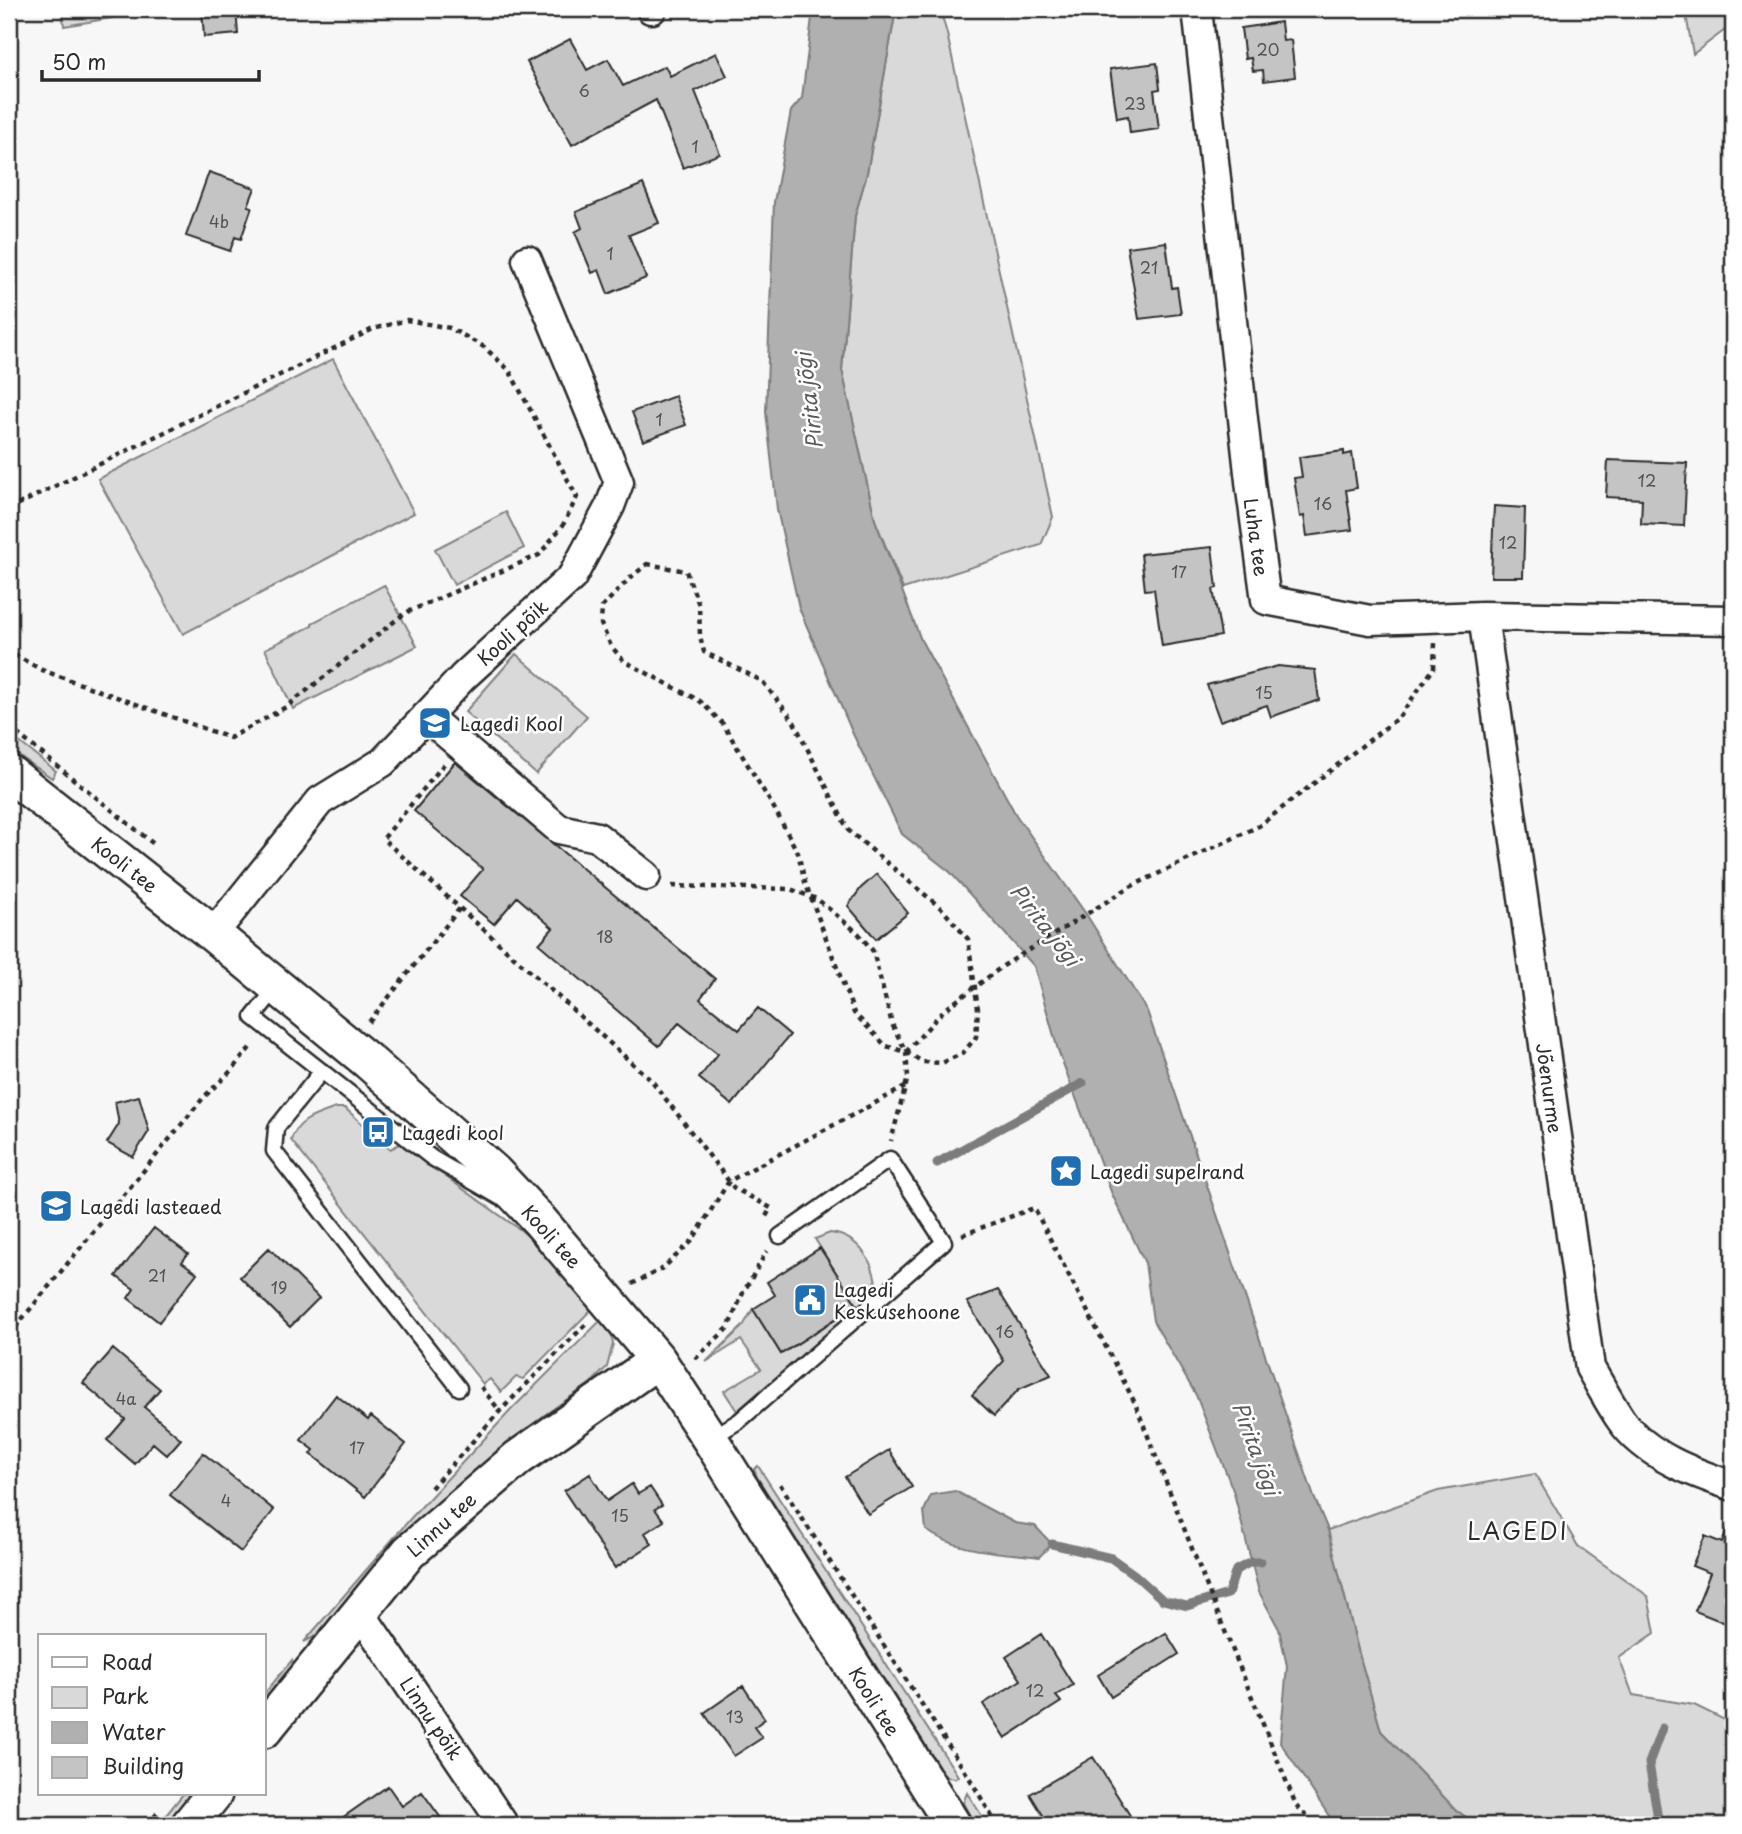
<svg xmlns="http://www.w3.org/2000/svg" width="1742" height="1834" font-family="'Playpen Sans',sans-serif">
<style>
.green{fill:#d9d9d9;stroke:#828282;stroke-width:2}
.water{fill:#b0b0b0;stroke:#7b7b7b;stroke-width:2}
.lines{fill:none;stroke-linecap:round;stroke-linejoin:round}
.stream{stroke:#7b7b7b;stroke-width:9}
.building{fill:#c4c4c4;stroke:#2b2b2b;stroke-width:2}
.service-casing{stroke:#2b2b2b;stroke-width:19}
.minor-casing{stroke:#2b2b2b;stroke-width:33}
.tertiary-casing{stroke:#2b2b2b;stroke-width:40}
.path{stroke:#2b2b2b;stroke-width:4.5;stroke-dasharray:5 5;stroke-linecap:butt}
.service{stroke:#fff;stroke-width:14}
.minor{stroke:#fff;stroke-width:28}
.tertiary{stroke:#fff;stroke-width:35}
.labels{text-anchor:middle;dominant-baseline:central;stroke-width:5;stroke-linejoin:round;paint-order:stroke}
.number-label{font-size:16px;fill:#515151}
.street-label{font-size:19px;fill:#2b2b2b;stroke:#fff}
.poi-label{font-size:19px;fill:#2b2b2b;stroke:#fff;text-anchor:start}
.water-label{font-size:21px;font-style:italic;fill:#5a5a5a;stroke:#fff}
.quarter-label{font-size:23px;letter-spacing:2px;fill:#2b2b2b;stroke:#fff}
</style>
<rect width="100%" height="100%" fill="#f7f7f7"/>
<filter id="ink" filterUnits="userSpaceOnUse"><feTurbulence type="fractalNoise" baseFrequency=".0143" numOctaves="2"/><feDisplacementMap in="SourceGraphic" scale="14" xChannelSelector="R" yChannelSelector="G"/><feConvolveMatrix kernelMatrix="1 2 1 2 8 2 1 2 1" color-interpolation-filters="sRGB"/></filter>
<g filter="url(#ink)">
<path class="green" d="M62 9H111L112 18 64 26Z
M896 9H940L947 34 1053 517 1041 545 903 589 875 520 842 370 855 216 867 173Z
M1685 9H1733V24L1693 54Z
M333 359 414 513 183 634 98 479Z
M506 512 524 548 454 585 435 549Z
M384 585 417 646 293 709 265 649 312 626V623Z
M516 654 587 716 536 774 465 712Z
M9 734 56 771 52 778 9 749Z
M336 1108H345L368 1129 363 1134 376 1147 381 1142 390 1149 400 1144 522 1231 542 1249 591 1310 523 1379 516 1377 501 1392 490 1379 483 1384 291 1140C298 1119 317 1115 336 1108Z
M830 1233C860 1236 876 1264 877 1293L737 1411 724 1391 761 1369 741 1340 706 1362 743 1326 753 1309 781 1354 857 1306 815 1239Z
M603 1318 611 1331 613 1344 607 1367 592 1382 543 1416 467 1479 322 1633 304 1642 411 1518 512 1409Z
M758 1466 958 1776 955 1778 947 1777 940 1768 757 1477 754 1469Z
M1535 1474 1578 1546 1648 1596 1655 1633 1619 1658 1633 1695 1694 1705 1733 1724 1732 1825H1477L1456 1810 1381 1731 1359 1654 1328 1530 1438 1491Z
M292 1660 293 1670 264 1705V1694Z
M967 1793 988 1825H975L963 1803Z
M183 1794H193L167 1825H158Z"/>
<path class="water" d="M813 9H896L867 173 855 216 842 370 875 520 921 640 1016 815 1086 914 1147 1011 1314 1497 1328 1530 1359 1654 1381 1731 1456 1810 1477 1825H1335L1280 1742 1287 1666 1279 1629 1259 1592 1234 1493 1196 1395 1153 1321 1145 1263 1112 1194 1058 1050 1034 966 950 872 902 834 853 734 799 608 777 509 766 412 774 202 791 111 802 98Z
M955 1491 1015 1523 1035 1526 1052 1544 1039 1557C1002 1552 958 1553 926 1530L924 1511 931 1495Z"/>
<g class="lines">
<path class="stream" d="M937 1163 1083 1083
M1052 1544 1111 1558 1135 1575 1163 1600 1187 1606 1228 1594 1236 1570 1251 1562H1261
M1659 1825 1649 1763 1662 1728"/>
</g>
<path class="building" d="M202 9H236L238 34 204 37Z
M1281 22 1283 41 1291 40 1295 77 1264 81 1263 70 1253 71 1251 58 1245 59 1241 28Z
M570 39 587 70 608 59 623 86 665 66 670 76 716 53 727 76 695 91 720 154 683 168 656 100 572 145 527 62Z
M1157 63 1160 89 1154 90 1159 129 1130 133 1128 116 1117 118 1110 69Z
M209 172 255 188 248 206 252 207 241 239 235 237 230 251 186 236Z
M643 184 659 223 629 235 646 278 608 294 599 270 592 273 575 232 582 228 576 212Z
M1166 242 1172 288 1177 287 1181 314 1139 319 1127 247Z
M675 396 686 425 643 441 632 412Z
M1344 451V455L1352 453 1357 488 1346 490 1352 530 1307 536 1304 516 1300 517 1294 478 1302 477 1299 457Z
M1608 460 1687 463 1684 526 1641 524 1642 499 1606 497Z
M1494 506 1525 508 1523 577H1491Z
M1212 547 1217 588 1213 589 1221 636 1162 646 1154 589 1145 590 1141 554Z
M1278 666 1315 670 1319 700 1271 717 1267 705 1220 721 1207 685Z
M455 762 715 979 700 999 739 1030 758 1008 790 1035 732 1105 699 1078 718 1054 679 1023 659 1046 539 944 553 928 517 897 494 924 460 896 483 869 414 811Z
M877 874 908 913 876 939 848 906 861 888Z
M139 1096 149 1131 133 1157 107 1143 119 1124 115 1102Z
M154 1228 188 1254 182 1262 197 1273 159 1322 128 1298 134 1289 116 1276Z
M269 1248 319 1298 290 1327 240 1277Z
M820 1248 857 1305 781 1354 753 1309 775 1295 767 1282Z
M998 1290 1051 1375 1019 1389 994 1416 972 1395 1004 1361 967 1302Z
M113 1349 160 1389 144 1407 181 1439 167 1455 153 1443 135 1464 107 1440 125 1419 83 1383Z
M336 1395 368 1420 371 1416 406 1444 365 1497 311 1454 314 1450 301 1440Z
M889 1450 912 1487 868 1514 845 1477Z
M203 1453 274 1510 241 1552 170 1495Z
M590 1474 607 1501 632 1484 638 1494 650 1487 662 1505 655 1509 664 1521 645 1533 652 1544 615 1568 564 1491Z
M1732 1517H1733V1626L1695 1611 1710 1573 1692 1566 1705 1536 1722 1543Z
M1166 1633 1179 1654 1111 1697 1098 1675Z
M1041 1634 1073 1685 1056 1696 1061 1702 1005 1738 983 1704 1021 1680 1006 1657Z
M743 1686 765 1719 754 1727 762 1738 734 1756 704 1713Z
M1093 1757 1136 1825H1049L1030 1794Z
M388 1786 402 1806 422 1792 446 1825H332Z"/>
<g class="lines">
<defs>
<path id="service" d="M277 987 253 1017 432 1158 501 1198
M322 1071 276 1128 274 1151 459 1388
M711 1438 739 1421 944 1242 890 1159 780 1236"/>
<path id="minor" d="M651 9H652
M1197 9 1251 490 1266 600 1370 620 1483 616 1733 620
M1483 616 1590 1368C1600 1385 1610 1404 1621 1420 1646 1456 1694 1473 1733 1486
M426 716 559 829 597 837 646 876
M213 934 320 801 383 762 463 677 572 577 610 506 619 482 527 260
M359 1611 504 1825"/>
<path id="tertiary" d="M9 773 213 934 369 1062 494 1172 539 1220 658 1360 710 1439 953 1825
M264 1730 409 1552 518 1458 658 1360
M189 1825 214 1794"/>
</defs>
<use href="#service" class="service-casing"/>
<use href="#minor" class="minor-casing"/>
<use href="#tertiary" class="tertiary-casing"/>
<path class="path" d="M9 509 373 329 407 320 450 328 484 347 509 370 577 497 563 525 539 555 405 613 286 707 230 738 42 670 9 652
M647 564 686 571 699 605 700 636 704 652 762 681 793 720 848 830 942 909 968 939 978 1009 976 1037 963 1053 942 1063 923 1062 906 1052 886 1046 854 1013 805 882 798 853 774 808 723 724 700 701 624 661 611 646 601 624 602 607 629 579Z
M9 727 155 845
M444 764 383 839 652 1081 734 1188 771 1208 765 1218
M672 886 790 889 817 899 858 933 873 951 892 1024 906 1052 908 1077 891 1141
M369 1022 460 908
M906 1052 943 1011 1003 966 1130 887 1259 826 1399 717 1434 668 1435 643
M962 1235 1034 1208 1135 1403 1209 1592 1296 1805 1316 1825
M632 1284 662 1269 692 1241 729 1181 905 1087
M9 1335 204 1097 231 1071 253 1044
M695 1359 728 1328 743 1293 767 1251
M481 1387 500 1411
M780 1484 970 1779 997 1825
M431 1488 500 1411 586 1324
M148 1825 159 1811"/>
<use href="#service" class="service"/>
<use href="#minor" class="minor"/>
<use href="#tertiary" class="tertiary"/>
</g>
</g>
<defs>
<symbol id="school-square" viewBox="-11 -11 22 22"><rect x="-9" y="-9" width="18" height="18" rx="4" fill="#1f6fb2" stroke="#fff"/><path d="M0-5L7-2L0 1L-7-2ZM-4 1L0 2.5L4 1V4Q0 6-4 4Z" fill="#fff"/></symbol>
<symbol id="bus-square" viewBox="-11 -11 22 22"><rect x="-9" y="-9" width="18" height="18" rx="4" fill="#1f6fb2" stroke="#fff"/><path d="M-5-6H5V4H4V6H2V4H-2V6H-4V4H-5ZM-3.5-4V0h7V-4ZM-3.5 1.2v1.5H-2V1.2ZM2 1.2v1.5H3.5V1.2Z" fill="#fff"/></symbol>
<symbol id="sight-square" viewBox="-11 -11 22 22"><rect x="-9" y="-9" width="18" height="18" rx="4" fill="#1f6fb2" stroke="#fff"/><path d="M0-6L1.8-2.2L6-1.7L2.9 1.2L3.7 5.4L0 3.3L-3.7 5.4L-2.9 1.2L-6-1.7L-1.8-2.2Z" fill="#fff"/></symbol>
<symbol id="civic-square" viewBox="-11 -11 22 22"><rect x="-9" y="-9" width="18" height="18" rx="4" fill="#1f6fb2" stroke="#fff"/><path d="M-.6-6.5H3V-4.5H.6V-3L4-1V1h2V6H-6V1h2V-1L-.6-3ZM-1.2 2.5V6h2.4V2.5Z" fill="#fff"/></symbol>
</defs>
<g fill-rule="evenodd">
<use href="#school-square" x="416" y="704" width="38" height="38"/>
<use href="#bus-square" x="359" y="1113" width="38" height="38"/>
<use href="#sight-square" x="1047" y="1152" width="38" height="38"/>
<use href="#school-square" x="37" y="1187" width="38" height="38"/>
<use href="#civic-square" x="791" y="1281" width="38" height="38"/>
</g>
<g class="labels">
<g class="number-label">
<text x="1268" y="49">20</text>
<text x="584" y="90">6</text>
<text x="1135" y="103">23</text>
<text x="695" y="146">1</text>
<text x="219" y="221">4b</text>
<text x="610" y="253">1</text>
<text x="1149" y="267">21</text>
<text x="659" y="419">1</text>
<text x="1647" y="480">12</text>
<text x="1323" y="503">16</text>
<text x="1508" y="542">12</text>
<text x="1179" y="571">17</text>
<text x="1264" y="692">15</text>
<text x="605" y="936">18</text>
<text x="157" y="1275">21</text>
<text x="279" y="1287">19</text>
<text x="1005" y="1331">16</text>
<text x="126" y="1398">4a</text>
<text x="357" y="1447">17</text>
<text x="226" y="1500">4</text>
<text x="620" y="1515">15</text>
<text x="1035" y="1690">12</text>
<text x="735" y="1716">13</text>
</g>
<g class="street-label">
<text transform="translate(1257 537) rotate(82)">Luha tee</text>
<text transform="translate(512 632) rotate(-42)">Kooli põik</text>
<text transform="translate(125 864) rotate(38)">Kooli tee</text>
<text transform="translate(1550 1088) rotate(82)">Jõenurme</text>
<text transform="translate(552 1236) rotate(48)">Kooli tee</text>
<text transform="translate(441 1524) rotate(-42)">Linnu tee</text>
<text transform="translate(875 1701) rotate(58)">Kooli tee</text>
<text transform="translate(432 1718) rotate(56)">Linnu põik</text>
</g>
<g class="poi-label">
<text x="460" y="723">Lagedi Kool</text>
<text x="402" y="1132">Lagedi kool</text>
<text x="1090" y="1171">Lagedi supelrand</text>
<text x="80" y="1206">Lagedi lasteaed</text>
<text x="834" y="1289">Lagedi<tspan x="834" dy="22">Keskusehoone</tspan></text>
</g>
<g class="water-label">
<text transform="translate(808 401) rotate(-97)">Pirita jõgi</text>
<text transform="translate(1046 924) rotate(52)">Pirita jõgi</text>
<text transform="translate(1257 1448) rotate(70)">Pirita jõgi</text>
</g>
<g class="quarter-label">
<text x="1518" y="1530">LAGEDI</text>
</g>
</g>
<rect width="1742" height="1834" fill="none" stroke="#fff" stroke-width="35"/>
<rect x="18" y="18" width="1707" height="1799" fill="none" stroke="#2b2b2b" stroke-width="2.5" filter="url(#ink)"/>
<rect x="38" y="1634" width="228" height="161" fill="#ffffff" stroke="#aaaaaa" stroke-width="2"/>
<rect x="52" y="1657" width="35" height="10" fill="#ffffff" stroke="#aaaaaa" stroke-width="2"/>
<text x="102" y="1670" font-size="21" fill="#2b2b2b">Road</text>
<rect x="52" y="1687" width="35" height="21" fill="#d9d9d9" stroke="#aaaaaa" stroke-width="2"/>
<text x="102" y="1704" font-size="21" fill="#2b2b2b">Park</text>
<rect x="52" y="1722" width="35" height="21" fill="#b0b0b0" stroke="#aaaaaa" stroke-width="2"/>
<text x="102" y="1740" font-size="21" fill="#2b2b2b">Water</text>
<rect x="52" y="1757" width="35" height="21" fill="#c4c4c4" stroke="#aaaaaa" stroke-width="2"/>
<text x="102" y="1774" font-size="21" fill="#2b2b2b">Building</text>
<path d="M42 70v10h217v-10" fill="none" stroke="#2b2b2b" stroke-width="3.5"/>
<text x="52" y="70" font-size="21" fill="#2b2b2b" stroke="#ffffff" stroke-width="5" paint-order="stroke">50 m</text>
</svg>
